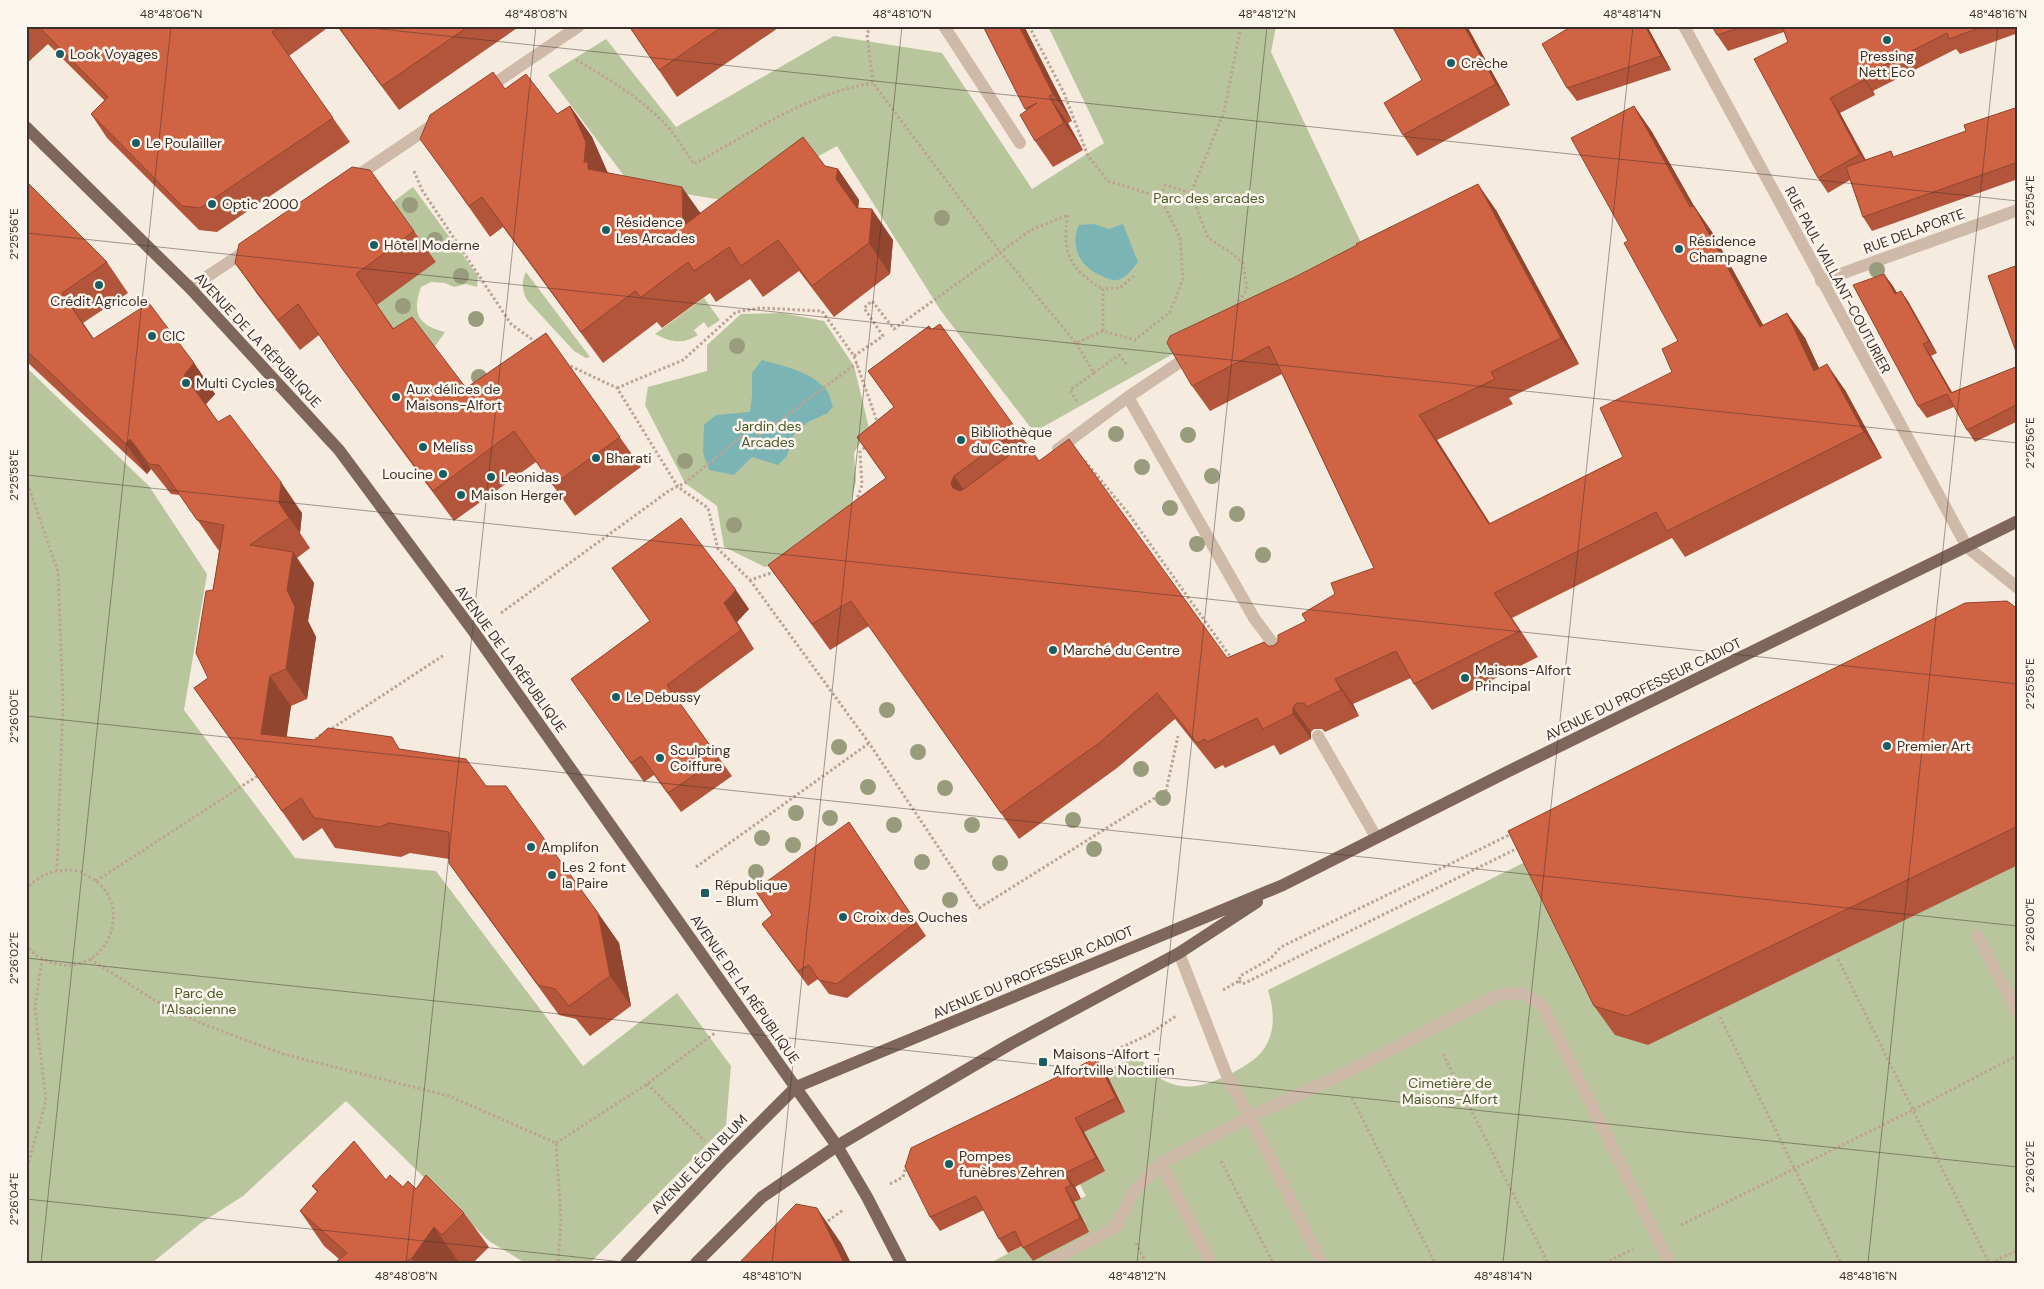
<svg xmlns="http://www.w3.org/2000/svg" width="2044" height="1289" font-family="'DM Sans',sans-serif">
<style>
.green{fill:#b9c69d}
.water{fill:#7bb4b5}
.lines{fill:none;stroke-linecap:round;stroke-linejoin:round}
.path{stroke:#bba493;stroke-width:3;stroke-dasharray:2.5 2.5;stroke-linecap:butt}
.minor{stroke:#cfbaaa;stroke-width:12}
.major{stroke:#7f665a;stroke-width:12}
.tree{fill:#989c7c}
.wall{fill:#b3553a}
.shaded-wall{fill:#92452f}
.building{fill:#d06343;stroke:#92452f}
.ticks{fill:none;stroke:#3c2f2a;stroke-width:1;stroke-opacity:0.45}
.poi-dot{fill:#1b5e62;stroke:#fcf5ed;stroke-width:2}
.labels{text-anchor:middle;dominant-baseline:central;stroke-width:5;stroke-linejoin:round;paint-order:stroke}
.poi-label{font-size:14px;fill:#3c2f2a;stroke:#fcf5ed;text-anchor:start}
.park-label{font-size:14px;fill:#4b5c2b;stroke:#fcf5ed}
.street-label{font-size:14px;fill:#3c2f2a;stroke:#fcf5ed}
.neatline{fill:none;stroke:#3c2f2a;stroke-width:2}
.ticks-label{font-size:12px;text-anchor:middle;fill:#3c2f2a}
</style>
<rect width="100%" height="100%" fill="#f5ebdf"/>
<path class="green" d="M1048 26H1276L1271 52 1363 247 1034 432 941 311 837 146 734 202 631 185 548 75 606 39 676 127 834 36 942 53 1032 189 1104 143Z
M413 187 478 276 477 287 466 284 454 287 445 283 431 282 421 287C412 313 417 325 445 332L434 348 415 359 377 305 436 262 393 202Z
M526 272 590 357 586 358 574 351 527 300C522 291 521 281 526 272Z
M704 298 720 320 708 328 704 322 694 330 698 335C683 345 670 342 655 334Z
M782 313 824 321 854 366 869 428 854 453 856 481 851 503 793 559 765 567 724 547 717 506 685 483 645 405 648 387 707 371V345L741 314Z
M26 367 149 486 207 574 184 710 295 858 436 871 583 1066 677 993 731 1066 726 1125 590 1263H525L489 1241 346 1101 243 1196 201 1223 152 1263H26Z
M1529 860 2018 864V1263H990L1024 1245 1074 1202 1086 1196 1039 1104 1138 1055C1164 1094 1195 1093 1234 1072 1245 1066 1257 1059 1264 1049 1276 1031 1274 1009 1268 990Z"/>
<path class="water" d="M1094 224 1109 229 1123 224 1138 262C1132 269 1126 279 1117 280 1112 281 1106 278 1102 276 1081 268 1069 247 1079 225Z
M762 360C784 366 813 372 827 391 830 394 831 402 833 406L828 413 808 422 794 434 787 456 778 465 752 457 734 475 709 470 703 453 704 425 716 415 750 412 752 396V373Z"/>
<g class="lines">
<path class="path" d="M871 26 867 34 873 83 1000 252 1076 343 1103 331 1135 340 1170 312 1183 279 1180 238 1160 197 1165 185 1191 193 1224 112 1241 26
M1029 26 1064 93 1088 156 1108 181 1160 197
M576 60C608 78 642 99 667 126 677 137 685 152 694 164 751 133 808 93 873 83
M414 171 422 190 511 324 537 343
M1191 193 1208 238 1230 252 1243 263 1247 289 1236 306
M1068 215C1061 252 1070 270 1103 289
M1103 331V289L1120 288 1134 276
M1076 343 1094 373 1070 390 1077 401
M854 356 883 336 864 308 872 301 894 329 1031 230 1068 215
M566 364 617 388 678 487 708 508 718 549 750 580 777 571
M1094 373 1119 355 1127 365
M617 388 683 360 736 312 760 308 822 311 854 356 878 424
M1085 461 1128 513 1232 659
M26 479 58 572 63 701 57 870
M856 502 862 485 860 452 866 446
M750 580 869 743 979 908 1166 791 1178 736
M501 613 670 490 685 483 753 427 759 436 857 363
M328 731 444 655
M311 742 322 734
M696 867 868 744
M96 881 259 775
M26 890C36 876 53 870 70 870 78 870 84 873 91 878 137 905 106 979 54 963 43 960 33 955 26 944
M90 959 154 1000 203 1024 283 1054 449 1096 556 1143 561 1220 558 1263
M1838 959 1989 1263
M1239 981 1243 984 1520 847
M1223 990 1239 981 1240 976 1270 959 1281 947 1511 834
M1720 1017 1841 1263
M1443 1054 1548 1263
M1094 1060 1148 1035 1176 1016
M647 1084 705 1141
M1352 1098 1435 1263
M556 1143 647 1084 715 1033
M1221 1161 1273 1263
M26 1172 46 1100 35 1008 42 959
M890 1184 903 1177 906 1166
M824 1224 843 1210
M1681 1225 1913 1110 2018 1055
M1136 1243 1146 1263
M1605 1263 1633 1249
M1991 1263 2018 1250"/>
<path class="minor" d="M944 26 1020 143
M1684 26 1967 547 2018 588
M485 90 579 26
M354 178 437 122
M1821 281 2018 210
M190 288 250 248
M1128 397 1180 362
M1058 449 1128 397 1254 618 1283 657
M1318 736 1376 837
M1978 936 2018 1013
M1179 953 1227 1076 1250 1117 1322 1263
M1047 1263 1116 1227 1134 1191 1161 1163
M1211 1263 1161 1163 1250 1117 1341 1075 1498 995 1523 993 1542 1005 1670 1263"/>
<path class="major" d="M26 127 190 288 339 450 474 632 837 1146 867 1197 901 1263
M626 1263 724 1159 796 1087 1283 885 1505 773 2018 521
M696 1263 762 1197 837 1146 1012 1043 1179 953 1257 902"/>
</g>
<g class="tree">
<circle cx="410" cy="205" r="8"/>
<circle cx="942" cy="218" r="8"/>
<circle cx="435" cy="240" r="8"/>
<circle cx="1877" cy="270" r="8"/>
<circle cx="461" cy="276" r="8"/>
<circle cx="403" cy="306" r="8"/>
<circle cx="476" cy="319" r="8"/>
<circle cx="737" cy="346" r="8"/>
<circle cx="479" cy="377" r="8"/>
<circle cx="1116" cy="434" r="8"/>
<circle cx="1188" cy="435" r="8"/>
<circle cx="685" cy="461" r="8"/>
<circle cx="1142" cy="467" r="8"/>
<circle cx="1212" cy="476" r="8"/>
<circle cx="1170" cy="508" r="8"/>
<circle cx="1237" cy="514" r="8"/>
<circle cx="734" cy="525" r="8"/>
<circle cx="1197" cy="544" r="8"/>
<circle cx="1263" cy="555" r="8"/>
<circle cx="887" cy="710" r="8"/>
<circle cx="839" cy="747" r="8"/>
<circle cx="918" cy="752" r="8"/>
<circle cx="1141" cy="769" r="8"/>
<circle cx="868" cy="787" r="8"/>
<circle cx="945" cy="788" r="8"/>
<circle cx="1163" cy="798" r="8"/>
<circle cx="796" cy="813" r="8"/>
<circle cx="830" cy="818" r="8"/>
<circle cx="1073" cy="820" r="8"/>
<circle cx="894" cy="825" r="8"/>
<circle cx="972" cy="825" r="8"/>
<circle cx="762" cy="838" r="8"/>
<circle cx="793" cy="845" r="8"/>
<circle cx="1094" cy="849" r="8"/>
<circle cx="922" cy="862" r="8"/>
<circle cx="1000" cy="863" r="8"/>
<circle cx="756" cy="872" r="8"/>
<circle cx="950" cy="900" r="8"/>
</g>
<path class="wall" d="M26 26H330L289 56 350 142 217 232 199 230 107 138 91 114 105 101 48 44 26 64Z
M337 26H520L399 110Z
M629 26H781L677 97Z
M983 26H1024L1072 121 1068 123 1083 150 1053 167 1035 141 1026 110Z
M1467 26 1510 105 1417 156 1403 135 1422 80Z
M1647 26 1671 70 1577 101 1567 88Z
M1712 26H2018V33L1960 54 1956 49 1873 91 1875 95 1840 113 1866 160 1891 151 1894 157 1966 131 2018 107V179L1872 231 1863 217 1850 180 1828 193 1818 178 1788 42 1784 32 1728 51 1717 35Z
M505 89 557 114 570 106 592 137 607 172 701 213 825 166 838 169 859 200 858 208 893 240 890 274 834 317 799 271 763 297 750 279 716 302 710 293 662 328 657 322 603 363 503 227 490 237 421 139Z
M1634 106 1652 132 1694 206 1712 232 1763 325 1787 313 1805 338 1819 368 1845 390 1882 458 1685 557 1672 538 1512 618 1538 657 1432 710 1414 684 1411 678 1353 704 1359 716 1325 732 1322 729H1314L1311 732V739L1280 755 1274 745 1225 768 1223 765 1215 769 1175 719 1117 768 1019 839 869 626 830 650 768 565 886 478 857 437 894 407 868 371 929 326 1017 430 1039 461 1227 658 1268 646H1273L1306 621 1335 594 1374 568 1282 374 1210 411 1192 386 1496 210 1579 364 1509 398 1513 404 1437 440 1490 524 1623 457 1672 372 1678 341 1628 241Z
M26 181 107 262 128 293 83 323 94 339 194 363 215 394 206 404 218 422 302 513 300 533 310 548 297 558 314 583 308 621 316 637 307 699 291 706 286 737 401 749 486 786 598 913 619 943 631 1006 590 1036 576 1019 559 1015 470 893 449 863V859L410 853 401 857 335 848 322 828 303 841 194 688 208 678 213 590 219 551 180 495 171 494 151 469 147 474 26 361Z
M414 231 436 262 377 305 394 329 466 388 546 333 641 467 575 516 536 462 454 521 363 398 319 335 300 350 257 294 235 263Z
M1884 274 1897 293 1901 291 1909 303 1937 353 1931 356 1952 392 2018 366V421L1975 442 1967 430 1954 407 1927 418 1918 406Z
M612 568 749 609 737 622 754 649 680 704 732 776 681 812 654 775 644 782 571 679 650 621Z
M2018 609V865L1648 1045 1615 1035 1594 1006Z
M849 822 926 936 847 998 829 994 818 979 808 986 762 924 772 915Z
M1096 1058 1105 1071 1125 1112 1084 1132 1105 1171 1075 1187 1081 1199 1074 1202 1089 1232 1033 1261 1022 1246 1008 1253 999 1239 984 1210 940 1231 930 1217Z
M386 1180 403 1187 416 1189 464 1213 489 1247 473 1263H460L458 1261 457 1263H335L339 1259 324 1246 300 1211 317 1192 312 1186Z"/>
<path class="shaded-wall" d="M1019 26H1024L1072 121 1053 94Z
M1464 26H1467L1510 105 1496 84Z
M1645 26H1647L1671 70 1661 56Z
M1863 76 1873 91 1875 95 1864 80Z
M1049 96 1068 123 1083 150 1064 123Z
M1830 98 1840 113 1870 169 1860 154Z
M570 106 592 137 608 173 588 169 584 162Z
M1634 106 1652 132 1707 229 1694 206 1712 232 1778 352 1760 327Z
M838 169 859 200 858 210 836 179Z
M1478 184 1496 210 1579 364 1561 338Z
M682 187 704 218 683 226Z
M872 209 893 240 890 274 869 243Z
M1884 274 1893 286 1904 306 1895 294Z
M1901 291 1909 303 1937 353 1929 341Z
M62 293 83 323 114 369 93 339Z
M1787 313 1805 338 1832 396 1814 371Z
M1923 344 1931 356 1959 405 1951 393Z
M194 363 215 394 205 405 184 375Z
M1827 364 1845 390 1882 458 1864 432Z
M1419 415 1437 440 1507 550 1489 524Z
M130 439 151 469 147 474 126 444Z
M954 476 972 501 953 488 951 483Z
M281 482 302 513 300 533 279 503Z
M293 552 314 583 308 621 316 637 307 699 286 669 287 590Z
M736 590 749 609 737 622 754 649 741 630 724 603Z
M1494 593 1512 618 1538 657 1520 631Z
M270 676 291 706 283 764 261 734Z
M1335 679 1353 704 1359 716 1341 690Z
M1293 707 1311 732V739L1293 714Z
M598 913 619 943 631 1006 610 976Z
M1096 1058 1105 1071 1125 1112 1116 1098Z
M1075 1118 1084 1132 1105 1171 1096 1158Z
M1065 1173 1075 1187 1081 1199 1071 1185Z
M1065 1188 1074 1202 1089 1232 1080 1218Z
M817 1208 841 1243 851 1263H844Z
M434 1227 458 1261 457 1263H415L412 1258Z"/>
<path class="building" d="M38 26H280L272 32 333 118 200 208 182 206 91 114 108 97Z
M338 26H469L382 86Z
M629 26H723L659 70Z
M983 26H1019L1053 94 1049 96 1064 123 1035 141 1020 115 1037 103 1025 109Z
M1392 26H1464L1496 84 1403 135 1384 103 1422 80Z
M1572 26H1645L1661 56 1567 88 1542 44Z
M1712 26H1745L1717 35Z
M1782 26H1984L1949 39 1947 33 1863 76 1864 80 1830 98 1860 154 1818 178 1754 59 1788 42Z
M493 72 505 89 526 74 557 114 570 106 586 142 584 162H588V169L682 187 683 226 803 137 825 166 838 169 836 179 857 208 872 209 869 243 812 286 778 240 741 266 729 247 694 271 688 262 641 297 635 291 581 332 482 197 469 206 420 139 430 115Z
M1634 106 1690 207 1694 206 1760 327 1787 313 1814 371 1827 364 1864 432 1667 531 1656 512 1494 593 1520 631 1414 684 1396 651 1335 679 1341 690 1307 707 1304 703H1297L1293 707V714L1263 729 1257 718 1207 742 1205 739 1197 743 1157 693 1099 743 1001 813 851 601 812 624 768 565 886 478 857 437 894 407 868 371 929 326 931 330 940 324 1017 430 954 476 951 483 953 488 960 491 964 489 1026 443 1039 461 1069 439 1227 658 1264 642 1268 646H1273L1278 642V635L1306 621 1302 614 1335 594 1331 583 1374 568 1269 346 1192 386 1167 343 1170 336 1295 277 1357 245 1356 244 1478 184 1561 338 1491 372 1495 379 1419 415 1489 524 1623 457 1600 408 1672 372 1662 349 1678 341 1624 243 1628 241 1571 138Z
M2018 107V162L1863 217 1846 167 1891 151 1893 157 1966 131 1964 125Z
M352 167 370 170 414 231 356 274 393 329 412 317 466 388 546 333 620 437 553 485 514 431 433 491 341 367 298 304 278 320 235 263 239 244Z
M26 181 107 262 62 293 93 339 149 303 194 363 184 375 218 422 230 415 281 482 279 503 289 518 250 545 293 552 287 590 295 607 286 669 270 676 261 734 315 740 328 728 392 737 399 749 466 759 486 786H506L598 913 610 976 569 1006 555 989 538 985 449 863V832L389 823 380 827 314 818 301 798 282 811 194 688 208 678 196 653 206 591 213 590 224 525 197 520 159 465 149 464 130 439 126 444 26 350Z
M2018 265V357L1988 276Z
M1884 274 1895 294 1901 291 1929 341 1923 344 1951 393 2018 366V404L1967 430 1947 394 1918 406 1853 285Z
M681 518 736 590 724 603 741 630 667 685 719 758 668 793 641 756 631 763 571 679 650 621 612 568Z
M2007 601 2018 609V826L1627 1016 1594 1006 1508 831 1965 603Z
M849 822 916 922 837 984 819 980 809 965 798 971 762 924 772 915 755 890Z
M1096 1058 1116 1098 1075 1118 1096 1158 1065 1173 1071 1185 1065 1188 1080 1218 1023 1248 1015 1231 999 1239 976 1196 930 1217 905 1167 911 1148Z
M354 1141 386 1180 390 1175 403 1187 408 1181 416 1189 426 1175 464 1213 442 1235 434 1227 412 1258 404 1263H335L347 1253 300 1211 318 1191 312 1186Z
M796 1204 817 1208 844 1263H739Z"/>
<path class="ticks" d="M351 26 2018 201M26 233 2018 443M26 475 2018 684M26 716 2018 926M26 958 2018 1167M26 1199 633 1263M41 1263 171 26M406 1263 536 26M772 1263 902 26M1137 1263 1267 26M1503 1263 1633 26M1868 1263 1998 26"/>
<g class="poi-dot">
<circle cx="1887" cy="40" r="5"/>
<circle cx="60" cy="54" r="5"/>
<circle cx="1451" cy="63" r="5"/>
<circle cx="136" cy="143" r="5"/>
<circle cx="212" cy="204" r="5"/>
<circle cx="606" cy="230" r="5"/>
<circle cx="374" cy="245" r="5"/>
<circle cx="1679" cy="249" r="5"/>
<circle cx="99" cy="285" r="5"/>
<circle cx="152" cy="336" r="5"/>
<circle cx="186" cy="383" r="5"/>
<circle cx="396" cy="397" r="5"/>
<circle cx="961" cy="440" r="5"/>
<circle cx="423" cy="447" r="5"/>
<circle cx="596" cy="458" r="5"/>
<circle cx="443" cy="474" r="5"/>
<circle cx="491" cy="477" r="5"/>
<circle cx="461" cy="495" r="5"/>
<circle cx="1053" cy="650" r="5"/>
<circle cx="1465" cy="678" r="5"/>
<circle cx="616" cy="697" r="5"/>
<circle cx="1887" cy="746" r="5"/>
<circle cx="660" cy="758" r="5"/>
<circle cx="531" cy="847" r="5"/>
<circle cx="552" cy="875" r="5"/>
<rect x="700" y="888" width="10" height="10" rx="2.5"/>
<circle cx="843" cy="917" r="5"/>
<rect x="1038" y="1057" width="10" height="10" rx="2.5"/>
<circle cx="949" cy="1164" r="5"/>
</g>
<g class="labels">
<g class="poi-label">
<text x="70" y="54">Look Voyages</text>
<text x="1887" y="56" text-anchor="middle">Pressing<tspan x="1887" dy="16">Nett Eco</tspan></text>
<text x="1461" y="63">Crèche</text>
<text x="146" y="143">Le Poulailler</text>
<text x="222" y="204">Optic 2000</text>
<text x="616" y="222">Résidence<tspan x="616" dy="16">Les Arcades</tspan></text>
<text x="1689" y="241">Résidence<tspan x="1689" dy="16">Champagne</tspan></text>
<text x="384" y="245">Hôtel Moderne</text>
<text x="99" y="301" text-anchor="middle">Crédit Agricole</text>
<text x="162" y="336">CIC</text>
<text x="196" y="383">Multi Cycles</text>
<text x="406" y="389">Aux délices de<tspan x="406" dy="16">Maisons-Alfort</tspan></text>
<text x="971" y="432">Bibliothèque<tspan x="971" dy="16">du Centre</tspan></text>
<text x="433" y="447">Meliss</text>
<text x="606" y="458">Bharati</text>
<text x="433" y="474" text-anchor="end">Loucine</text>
<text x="501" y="477">Leonidas</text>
<text x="471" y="495">Maison Herger</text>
<text x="1063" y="650">Marché du Centre</text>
<text x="1475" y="670">Maisons-Alfort<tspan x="1475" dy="16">Principal</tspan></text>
<text x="626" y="697">Le Debussy</text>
<text x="1897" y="746">Premier Art</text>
<text x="670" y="750">Sculpting<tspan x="670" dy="16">Coiffure</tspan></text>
<text x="541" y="847">Amplifon</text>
<text x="562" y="867">Les 2 font<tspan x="562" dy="16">la Paire</tspan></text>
<text x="715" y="885">République<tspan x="715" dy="16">- Blum</tspan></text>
<text x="853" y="917">Croix des Ouches</text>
<text x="1053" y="1054">Maisons-Alfort -<tspan x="1053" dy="16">Alfortville Noctilien</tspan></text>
<text x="959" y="1156">Pompes<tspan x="959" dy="16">funèbres Zehren</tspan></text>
</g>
<g class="park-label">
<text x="1209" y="198">Parc des arcades</text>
<text x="768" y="426">Jardin des<tspan x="768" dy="16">Arcades</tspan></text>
<text x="199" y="993">Parc de<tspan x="199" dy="16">l'Alsacienne</tspan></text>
<text x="1450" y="1083">Cimetière de<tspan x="1450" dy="16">Maisons-Alfort</tspan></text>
</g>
<g class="street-label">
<text transform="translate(1914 231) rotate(-20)">RUE DELAPORTE</text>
<text transform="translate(1838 280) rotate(62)">RUE PAUL VAILLANT-COUTURIER</text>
<text transform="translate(258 340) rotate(47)">AVENUE DE LA RÉPUBLIQUE</text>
<text transform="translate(511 659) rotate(54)">AVENUE DE LA RÉPUBLIQUE</text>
<text transform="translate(1643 689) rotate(-26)">AVENUE DU PROFESSEUR CADIOT</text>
<text transform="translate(1033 972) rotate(-23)">AVENUE DU PROFESSEUR CADIOT</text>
<text transform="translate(745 989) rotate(55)">AVENUE DE LA RÉPUBLIQUE</text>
<text transform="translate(699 1164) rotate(-46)">AVENUE LÉON BLUM</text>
</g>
</g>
<rect width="2044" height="1289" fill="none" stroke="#fcf5ed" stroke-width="55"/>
<rect x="28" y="28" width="1988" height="1234" class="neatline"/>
<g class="ticks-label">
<text x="171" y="18">48°48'06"N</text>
<text x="536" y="18">48°48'08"N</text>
<text x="902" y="18">48°48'10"N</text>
<text x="1267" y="18">48°48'12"N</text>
<text x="1632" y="18">48°48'14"N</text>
<text x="1998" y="18">48°48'16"N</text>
<text transform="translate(2030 201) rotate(-90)" y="4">2°25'54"E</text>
<text transform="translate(14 234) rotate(-90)" y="4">2°25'56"E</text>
<text transform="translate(2030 443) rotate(-90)" y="4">2°25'56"E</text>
<text transform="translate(14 475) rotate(-90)" y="4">2°25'58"E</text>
<text transform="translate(2030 684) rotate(-90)" y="4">2°25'58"E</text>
<text transform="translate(14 716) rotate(-90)" y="4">2°26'00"E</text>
<text transform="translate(2030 925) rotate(-90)" y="4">2°26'00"E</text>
<text transform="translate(14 958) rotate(-90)" y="4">2°26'02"E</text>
<text transform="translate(2030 1167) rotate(-90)" y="4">2°26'02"E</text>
<text transform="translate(14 1199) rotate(-90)" y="4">2°26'04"E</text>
<text x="406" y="1280">48°48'08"N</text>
<text x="772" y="1280">48°48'10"N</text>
<text x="1137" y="1280">48°48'12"N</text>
<text x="1503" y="1280">48°48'14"N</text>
<text x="1868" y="1280">48°48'16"N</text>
</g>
</svg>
